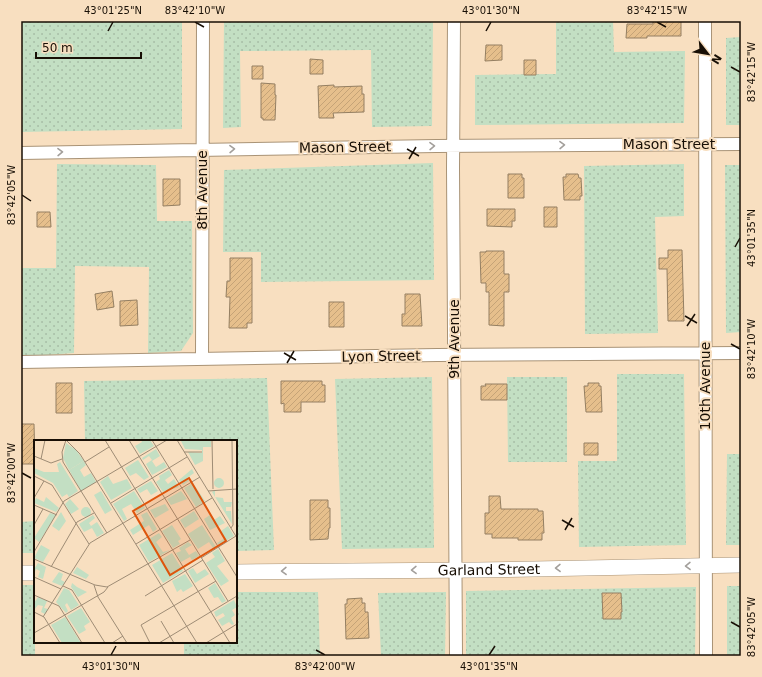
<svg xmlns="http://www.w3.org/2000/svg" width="762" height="677" font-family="'DejaVu Sans',sans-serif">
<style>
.grass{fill:url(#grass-dots)}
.building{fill:url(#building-hatch);stroke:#947f62}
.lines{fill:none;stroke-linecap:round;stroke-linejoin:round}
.minor-casing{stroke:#a99376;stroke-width:14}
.tertiary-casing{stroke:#a99376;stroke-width:16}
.minor{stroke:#fff;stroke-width:12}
.tertiary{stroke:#fff;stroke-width:15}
.oneway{stroke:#a39f9b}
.ticks{fill:none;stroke:#180f05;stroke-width:1.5}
.labels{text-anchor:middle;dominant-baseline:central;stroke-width:4;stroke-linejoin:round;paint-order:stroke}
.street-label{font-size:14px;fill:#180f05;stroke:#f8dfc0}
.inset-road{fill:none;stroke:#9e8c75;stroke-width:1}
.view{fill:#de550c;fill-opacity:0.15;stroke:#de550c;stroke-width:2}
.inset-edge{fill:none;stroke:#180f05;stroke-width:2}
.neatline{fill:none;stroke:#180f05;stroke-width:1.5}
.ticks-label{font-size:10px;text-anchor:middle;fill:#180f05}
</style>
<defs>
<pattern id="grass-dots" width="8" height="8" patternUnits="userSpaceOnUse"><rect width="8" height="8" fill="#c3dfc3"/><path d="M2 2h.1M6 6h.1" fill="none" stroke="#a7bea6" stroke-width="1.8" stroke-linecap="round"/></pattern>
<pattern id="building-hatch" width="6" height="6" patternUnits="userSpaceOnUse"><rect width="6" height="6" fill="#e6bf8c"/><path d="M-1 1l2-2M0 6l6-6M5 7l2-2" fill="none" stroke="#c5a377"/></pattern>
</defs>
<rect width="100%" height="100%" fill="#f8dfc0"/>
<path class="grass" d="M21 21H182V129L21 132Z
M224 21H433L432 126 372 127 371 50 240 51 241 127 223 128Z
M556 21H613L614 52 685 51 684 123 475 125V75L556 74Z
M741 37V125H726V38Z
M433 163 434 280 261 282V252H223L224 170Z
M57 164 156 165 157 221H192L193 333 181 351 148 353 149 267 75 266 74 353 21 357V268H56Z
M684 164V216L655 217 658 333 585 334 584 166Z
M725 165H741V332L726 333Z
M617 374H684L686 545 579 547 578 461H617Z
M432 377 434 548 342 549 335 379Z
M507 377H567V462H508Z
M267 378 274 550 236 551V441H85L84 381Z
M727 454H741V545H726Z
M35 521V553H21V522Z
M21 585H35V656H21Z
M727 586H741V656H727Z
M696 587 695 656H466V591Z
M236 592H318L320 656H184V642H236Z
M446 592 445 656H381L378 593Z"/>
<path class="building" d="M653 21H681V36H647V38H626L627 24H653Z
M486 45H502V60L485 61Z
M310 59 323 60V74H310Z
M524 60H536V75H524Z
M252 66H263V79H252Z
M261 83 275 84V95H276L275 120H263V118H261Z
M334 85V87L362 86V94H364V112L333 113 334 118H319L318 86Z
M508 174H522V178H524V198H508Z
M566 174H578L579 178H581L582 196H580V200H564L563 177H566Z
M163 179H180V205L163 206Z
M544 207H557V227H544Z
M487 209H515V221H512V227L487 226Z
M37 212H50L51 227H37Z
M668 250H682L684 321H668L667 269H659V258H668Z
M486 251H504V274H509V292H504V326L489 325V292H486V283H481L480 252H486Z
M230 258H252V323H247V328H229L230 297H226L227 281H230Z
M112 291 114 307 97 310 95 294Z
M405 294H420L422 326H402V314H405Z
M137 300 138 325 120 326V301Z
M329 302H344V327H329Z
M281 381H322V385H325V402H301V412H284V403L281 404Z
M56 383H72V413H56Z
M588 383H599V386H601L602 412H586L584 386H588Z
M485 384H507V400H481V386H486Z
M21 424H34L35 464H21Z
M584 443H598V455H584Z
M489 496H500L501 509H538V511H543L544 533H542V540H518V538H492V534H485V513H489Z
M310 500H328V508H330V528H329L328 539 310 540Z
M602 593H621L622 612H621V619H603Z
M362 598V603H365V612H368L369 638 346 639 345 604H347V599Z"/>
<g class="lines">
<defs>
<path id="minor" d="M454 21 453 168 456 656
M705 21 706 656
M21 153 436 146 741 144
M202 358 203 21
M21 362 437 355 741 353"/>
<g id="tertiary">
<path id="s1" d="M236 572 478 570 741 565"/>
<path d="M21 573H35"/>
</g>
</defs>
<use href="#minor" class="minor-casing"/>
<use href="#tertiary" class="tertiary-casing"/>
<use href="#minor" class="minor"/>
<use href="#tertiary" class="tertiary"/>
</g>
<defs><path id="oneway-chevron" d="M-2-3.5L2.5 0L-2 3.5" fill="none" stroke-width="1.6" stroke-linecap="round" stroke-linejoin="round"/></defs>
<g class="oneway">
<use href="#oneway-chevron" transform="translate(562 145) rotate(-1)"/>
<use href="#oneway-chevron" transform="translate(432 146) rotate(-1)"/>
<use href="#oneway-chevron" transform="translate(232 149) rotate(-1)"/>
<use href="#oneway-chevron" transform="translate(60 152) rotate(-1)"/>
<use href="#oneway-chevron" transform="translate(688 566) rotate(179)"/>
<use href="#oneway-chevron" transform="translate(558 568) rotate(179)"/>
<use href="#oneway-chevron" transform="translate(414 570) rotate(179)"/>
<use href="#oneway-chevron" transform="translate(284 571) rotate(179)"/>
</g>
<path class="ticks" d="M195 22 204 27M657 22 666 27M108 31 113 22M486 31 491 22M731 67 740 72M407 149 419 156M409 159 416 147M22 195 31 201M735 247 740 238M685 316 697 323M687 326 695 314M731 344 740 349M284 353 296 360M287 363 294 351M22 473 31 478M562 520 574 527M565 530 572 518M731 622 740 627M316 650 325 655M111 655 116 646M489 655 495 646"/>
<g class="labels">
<g class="street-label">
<text x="669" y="144">Mason Street</text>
<text transform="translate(345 147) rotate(-1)">Mason Street</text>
<text transform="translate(202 190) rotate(-90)">8th Avenue</text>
<text transform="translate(454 339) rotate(-90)">9th Avenue</text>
<text transform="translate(381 356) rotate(-1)">Lyon Street</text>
<text transform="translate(705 386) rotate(-90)">10th Avenue</text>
<text stroke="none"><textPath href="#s1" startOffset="253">Garland Street</textPath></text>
</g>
</g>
<g transform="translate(34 440)">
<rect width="203" height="203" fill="#f8dfc0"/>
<path d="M107 0H116L120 6 106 14 101 6 108 2ZM177 0V7H169V21L161 25 154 12 168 13V10L151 9 147 1ZM122 9 126 16 118 21 122 27 130 22 133 27 118 35 112 24 118 20 115 16 109 20 108 18ZM104 20 115 37 110 40 102 33 96 36 91 28ZM50 21 52 25 46 30 50 37 57 33 62 42 47 51 35 30ZM26 22 44 51 35 57 33 54 28 57 19 43 0 33V28L10 32H25L23 24ZM158 29 160 33 153 38 155 41 149 45 145 40ZM135 30 138 35 131 40 134 44 140 39 145 47 129 52 122 42 126 39 125 36ZM74 36 79 44 93 39 98 48 77 60 66 42ZM180 43a5 5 0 1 1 10 0a5 5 0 1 1-10 0ZM117 41 124 51 117 55 113 49 106 53 103 49ZM159 43 171 61 162 67 150 48ZM181 50V57L189 58 190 62H198L197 67H192V71H197L198 84 178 52ZM67 51 78 70 71 74 60 55ZM100 51 111 68 103 73 97 64 88 69 93 79 90 81 79 64ZM147 51 153 59 137 65 133 59ZM12 57 25 68 22 72 0 63 2 58 10 62ZM36 59 45 69 37 74 31 64ZM131 64 135 70 121 78 116 70ZM47 72a5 5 0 1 1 10 0a5 5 0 1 1-10 0ZM160 71 165 79 151 88 146 80ZM27 72 32 81 25 91 18 86ZM113 72 123 89 119 92 115 85 99 95 96 90 110 81 107 75ZM16 73 22 75 5 102 0 98ZM59 75 61 78 55 83 57 86 63 82 70 93 63 97 58 88 50 92 45 84ZM176 75 180 80 186 76 191 83 176 90 170 79ZM138 85 147 99 144 101 146 104 139 108 128 91ZM168 85 182 107 179 108 175 102 164 109 154 94ZM194 86 200 96 185 105 183 103 191 98 187 91ZM125 93 128 97 122 102 129 112 136 110 115 122 105 105ZM154 102 158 105 151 109 155 115 162 111 165 116 158 120 156 117 147 122 142 113 147 111 145 108ZM7 105 16 110 9 122 0 118ZM184 109 191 121 183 126 195 141 187 146 172 123 181 117 178 113ZM138 113 149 131 129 143 118 125ZM4 123 12 127 9 139 4 137 6 131 2 129 0 134V129ZM43 127 55 135 52 139 39 133ZM159 128 163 134 171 129 175 134 161 143 154 131ZM25 132 29 134 27 140 31 142 28 146 18 142ZM151 134 159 146 149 152 147 149 143 152 138 141ZM38 143 43 147 53 152 44 157 37 147ZM181 143 192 161 188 163 184 157 180 158 174 148ZM30 148 35 150 45 165 37 170 33 163 31 165 34 171 32 173 22 162ZM4 157 13 161 10 168 14 169 11 174 7 172 9 166 4 165 0 170V163ZM200 160 203 167 198 170 201 175 197 178 200 184 198 185 195 182 188 186 184 180 191 176 189 173 182 177 180 172ZM47 168 56 182 50 186 52 190 45 194 33 176ZM31 177 47 203H28L17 185Z" fill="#c3dfc3"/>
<path d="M32 3 42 10 50 21 35 30 29 18Z" fill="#c3dfc3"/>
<path class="inset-road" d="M32 0 46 14 163 203M32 0 28 12 29 22 73 93M71 0 196 203M95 0 194 161M118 0 203 137M143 0 203 98M178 0 179 49M150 12H168M0 16 17 23 28 19M7 19 11 0M51 22 75 7M0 36 18 45 55 104M174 51 203 49M0 58 10 41M77 63 153 17M0 65 23 75M0 85 9 69M197 88 199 85 198 0M102 104 178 58M0 112 30 61 133 0M167 118 202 96M0 119 61 145 73 147 156 100M17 127 43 82 60 73M0 137 27 149M60 145 64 157 93 203M29 146 38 150 71 203M0 155 25 166 48 203M111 156 169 120M0 172 10 177 26 203M9 177 56 103 166 37M127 181 140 203M0 193 70 152 74 147M78 203 89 196M116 203 107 185 182 141M125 203 203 156M172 203 203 184"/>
<path class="view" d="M155 38 192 101 136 135 99 71Z"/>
<rect width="203" height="203" class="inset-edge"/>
</g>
<rect width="762" height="677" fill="none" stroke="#f8dfc0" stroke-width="44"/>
<g transform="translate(708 54) rotate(121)" stroke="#f8dfc0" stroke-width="3" paint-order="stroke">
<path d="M0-3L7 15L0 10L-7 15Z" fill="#180f05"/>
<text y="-6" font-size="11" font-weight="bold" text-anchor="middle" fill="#180f05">N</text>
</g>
<path d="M36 52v6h105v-6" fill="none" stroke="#180f05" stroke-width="2"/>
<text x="42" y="52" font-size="12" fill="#180f05" stroke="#f8dfc0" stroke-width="3" paint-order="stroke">50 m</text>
<rect x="22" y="22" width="718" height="633" class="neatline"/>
<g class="ticks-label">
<text x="113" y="14">43°01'25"N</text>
<text x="195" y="14">83°42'10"W</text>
<text x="491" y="14">43°01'30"N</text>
<text x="657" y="14">83°42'15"W</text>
<text transform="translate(751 72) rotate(-90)" y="4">83°42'15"W</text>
<text transform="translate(11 195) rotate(-90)" y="4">83°42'05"W</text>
<text transform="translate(751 238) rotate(-90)" y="4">43°01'35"N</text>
<text transform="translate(751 349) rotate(-90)" y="4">83°42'10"W</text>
<text transform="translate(11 473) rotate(-90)" y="4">83°42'00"W</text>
<text transform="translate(751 627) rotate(-90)" y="4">83°42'05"W</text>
<text x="111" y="670">43°01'30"N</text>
<text x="325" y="670">83°42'00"W</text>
<text x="489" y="670">43°01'35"N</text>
</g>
</svg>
